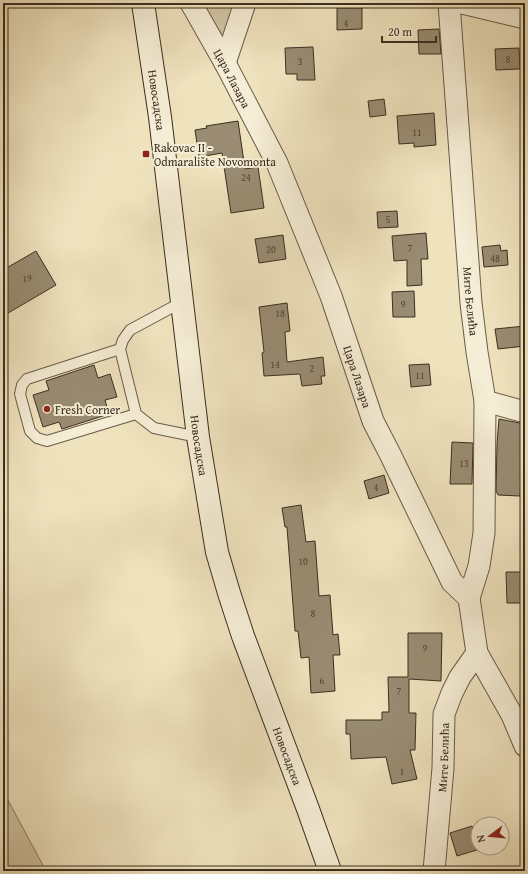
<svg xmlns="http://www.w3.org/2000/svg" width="528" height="874" font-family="'Gentium Book Plus',serif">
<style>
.green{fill:#d1c4a3;stroke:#867962}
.building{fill:#998c72;stroke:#3c2e20}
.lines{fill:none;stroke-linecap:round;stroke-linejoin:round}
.lane-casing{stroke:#695b48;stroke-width:12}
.street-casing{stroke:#695b48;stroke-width:23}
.secondary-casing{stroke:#3c2e20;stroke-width:24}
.lane{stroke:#f5edd5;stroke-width:10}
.street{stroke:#f5edd5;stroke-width:21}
.secondary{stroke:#f5edd5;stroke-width:22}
.poi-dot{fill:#8f2418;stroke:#f5edd5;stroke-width:1.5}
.labels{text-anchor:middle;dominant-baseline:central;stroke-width:4;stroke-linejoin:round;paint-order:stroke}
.number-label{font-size:10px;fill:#534634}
.street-label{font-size:12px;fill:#3c2e20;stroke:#f5edd5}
.poi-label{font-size:12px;fill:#3c2e20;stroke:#f5edd5;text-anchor:start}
</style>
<rect width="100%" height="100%" fill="#efe3be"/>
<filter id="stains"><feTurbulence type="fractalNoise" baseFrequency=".005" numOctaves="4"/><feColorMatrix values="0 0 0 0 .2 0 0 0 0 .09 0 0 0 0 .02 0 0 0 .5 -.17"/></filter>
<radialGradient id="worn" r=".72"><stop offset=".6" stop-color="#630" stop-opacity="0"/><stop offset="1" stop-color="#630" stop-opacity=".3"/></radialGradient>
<path class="green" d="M201 3H240L227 39 217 34Z
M3 792 9 802 46 871H3Z"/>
<path class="building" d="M337 8H362V29L337 30Z
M439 29 441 54H419L418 30Z
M313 47 315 80H297V74H286L285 48Z
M519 48 520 69 496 70 495 49Z
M384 99 386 115 370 117 368 101Z
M434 113 436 145 414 147V143L399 144 397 116Z
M238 121 245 169 258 167 264 208 231 213 222 153 199 157 195 130 207 128 206 126Z
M397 211 398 227 378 228 377 212Z
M426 233 428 259H421L422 285 407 286V260L394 261 392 236Z
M283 235 286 259 259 263 255 239Z
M500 245 501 251 507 250 508 265 484 267 482 247Z
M36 251 56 285 3 316V270Z
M414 291 415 317H393L392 292Z
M287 303 290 331 285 332 287 362 323 357 325 376H321L322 384 302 386 300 374 264 376 262 353 264 352 259 307Z
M525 326V346L498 349 495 329Z
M429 364 431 385 411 387 409 365Z
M94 365 98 378 110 374 117 397 105 400 109 414 62 429 59 422 43 427 33 395 49 390 46 381Z
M499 419 525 424V484L521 483 520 496 498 495 496 491 497 444Z
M452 442 473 443 472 484H450Z
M384 475 389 493 369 499 364 481Z
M301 505 306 542 315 541 319 596 330 595 333 635 338 634 340 655H333L335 691 311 693 309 657 301 658 298 631H295L287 527H285L282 508Z
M506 572H525V603H507Z
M408 633H442L441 681 409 679V713H416L415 750H410L417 779 392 784 386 757 351 759 350 734H346V720H382V712H389L388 677H408Z
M472 826 478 844V848L480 849 457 856 450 833Z"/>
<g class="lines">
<defs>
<path id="lane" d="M182 302 130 330 123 340 120 349 136 414 154 428 198 437
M120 349 27 379 22 385 20 394 30 431 37 438 47 441 136 414"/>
<g id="street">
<path id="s1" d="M191 3 225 63 277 163 331 296 373 421 390 454 452 582 469 598 477 653 512 715 525 746"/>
<path id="s2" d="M449 3 471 303 477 352 485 401 484 533 479 566 469 598"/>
<path d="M462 3 525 18"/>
<path d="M225 63 245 3"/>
<path d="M485 401 525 412"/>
<path id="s3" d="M434 871 443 768 444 714 452 693 460 677 477 653"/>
</g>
<g id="secondary">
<path id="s4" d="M143 3 160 117 198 437 217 552 229 593 243 636 308 809 330 871"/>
</g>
</defs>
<use href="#lane" class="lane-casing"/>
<use href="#street" class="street-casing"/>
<use href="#secondary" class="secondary-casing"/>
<use href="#lane" class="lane"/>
<use href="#street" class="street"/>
<use href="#secondary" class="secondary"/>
</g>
<g class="poi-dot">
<rect x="142" y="150" width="8" height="8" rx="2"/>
<circle cx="47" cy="409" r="4"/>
</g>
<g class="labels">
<g class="number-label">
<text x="346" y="23">4</text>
<text x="508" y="59">8</text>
<text x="300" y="61">3</text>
<text x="417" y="132">11</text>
<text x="246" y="177">24</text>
<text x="388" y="219">5</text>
<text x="410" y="247">7</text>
<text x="271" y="249">20</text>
<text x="495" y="258">48</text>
<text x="27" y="278">19</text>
<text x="403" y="304">9</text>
<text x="280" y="313">18</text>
<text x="275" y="364">14</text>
<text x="312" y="368">2</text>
<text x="420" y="375">11</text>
<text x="464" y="463">13</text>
<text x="376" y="487">4</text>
<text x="303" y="561">10</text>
<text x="313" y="613">8</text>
<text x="425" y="648">9</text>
<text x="322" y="680">6</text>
<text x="399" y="690">7</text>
<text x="402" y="771">1</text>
</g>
<g class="street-label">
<text stroke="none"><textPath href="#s1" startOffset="86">Цара Лазара</textPath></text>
<text stroke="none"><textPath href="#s4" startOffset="98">Новосадска</textPath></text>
<text stroke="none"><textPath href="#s2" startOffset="299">Мите Белића</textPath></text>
<text stroke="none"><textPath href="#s1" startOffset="410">Цара Лазара</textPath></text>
<text stroke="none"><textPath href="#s4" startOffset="446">Новосадска</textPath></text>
<text stroke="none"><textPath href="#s4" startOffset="770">Новосадска</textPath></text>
<text stroke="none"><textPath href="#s3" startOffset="114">Мите Белића</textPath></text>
</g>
<g class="poi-label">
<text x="154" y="147">Rakovac II -<tspan x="154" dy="14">Odmaralište Novomonta</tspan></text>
<text x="55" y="409">Fresh Corner</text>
</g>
</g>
<rect width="528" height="874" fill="none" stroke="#efe3be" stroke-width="16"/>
<rect x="4" y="4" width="520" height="866" fill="none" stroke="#3c2e20" stroke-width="2"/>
<rect x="8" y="8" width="512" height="858" fill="none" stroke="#3c2e20"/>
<g transform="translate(490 836) rotate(254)"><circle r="19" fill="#f5edd5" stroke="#aba18d"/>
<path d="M0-3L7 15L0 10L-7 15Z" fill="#8f2418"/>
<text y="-6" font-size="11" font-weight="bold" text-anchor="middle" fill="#3c2e20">N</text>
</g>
<path d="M382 36v6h54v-6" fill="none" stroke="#3c2e20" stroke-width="2"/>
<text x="388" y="36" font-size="12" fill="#3c2e20" stroke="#f5edd5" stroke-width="3" paint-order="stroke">20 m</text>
<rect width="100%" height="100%" filter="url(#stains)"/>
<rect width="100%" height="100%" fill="url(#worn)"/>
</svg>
